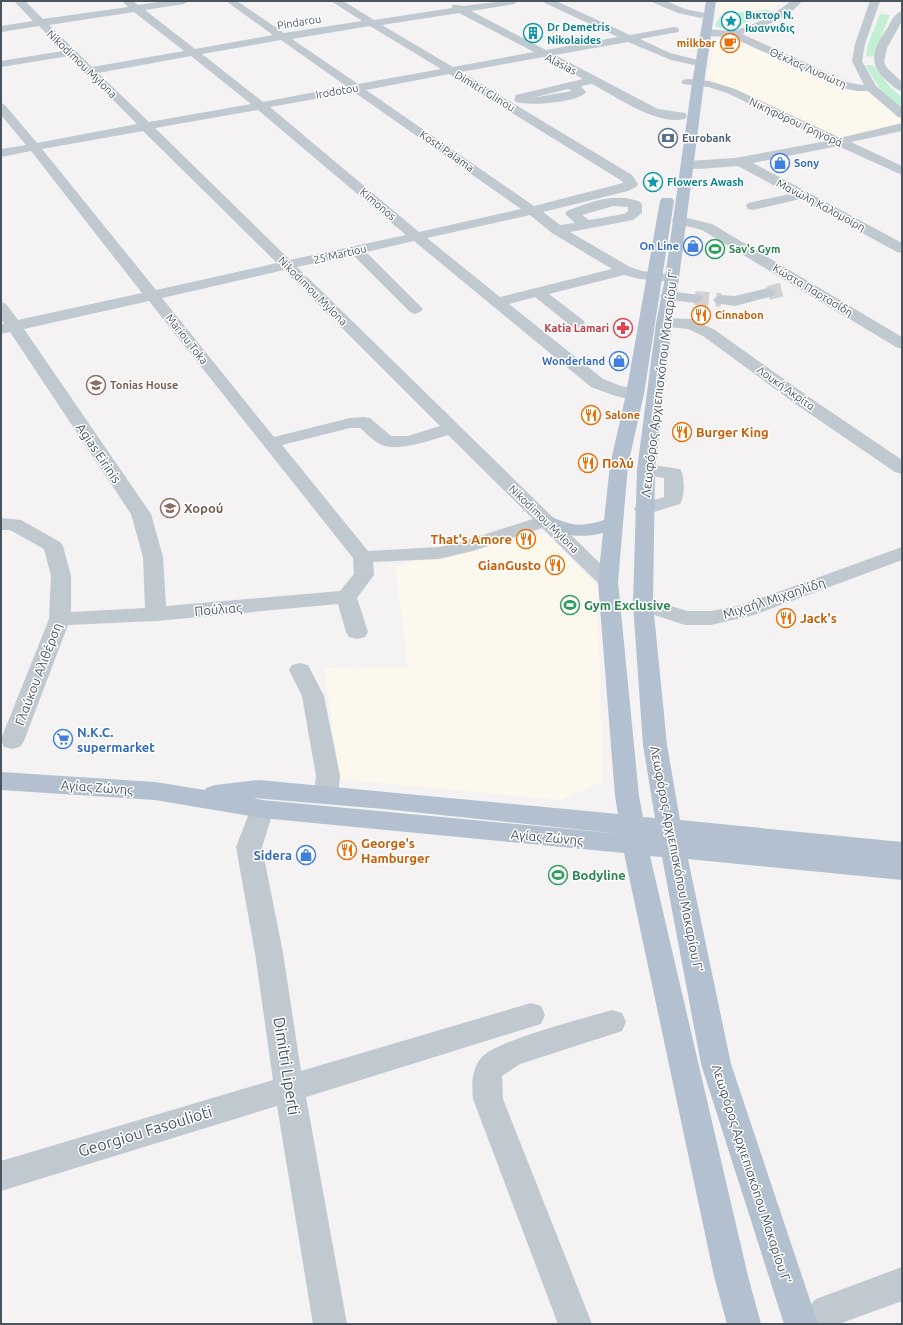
<svg xmlns="http://www.w3.org/2000/svg" width="903" height="1325" font-family="Ubuntu,sans-serif">
<style>
.commercial{fill:#fcf8ed}
.green{fill:#c2f0d5}
.lines{fill:none;stroke-linecap:round;stroke-linejoin:round}
.minor-tunnel{stroke:#d2d2d5;stroke-width:14;stroke-dasharray:14 7;stroke-linecap:butt}
.minor{fill:#c0c8d0;fill-rule:evenodd}
.major{fill:#b2c0d0;fill-rule:evenodd}
.labels{text-anchor:middle;dominant-baseline:central;stroke-width:3;stroke-linejoin:round;paint-order:stroke}
.far-culture-label{font-size:11px;font-weight:bold;fill:#0d838f;stroke:#fff;text-anchor:start}
.far-street-label{font-size:11px;fill:#49545f;stroke:#fff}
.far-food-label{font-size:11px;font-weight:bold;fill:#c56008;stroke:#fff;text-anchor:start}
.far-service-label{font-size:11px;font-weight:bold;fill:#4e5e75;stroke:#fff;text-anchor:start}
.far-shop-label{font-size:11px;font-weight:bold;fill:#366cbe;stroke:#fff;text-anchor:end}
.far-leisure-label{font-size:11px;font-weight:bold;fill:#27864d;stroke:#fff;text-anchor:start}
.far-health-label{font-size:11px;font-weight:bold;fill:#be3a42;stroke:#fff;text-anchor:end}
.far-education-label{font-size:11px;font-weight:bold;fill:#785e54;stroke:#fff;text-anchor:start}
.street-label{font-size:13px;fill:#49545f;stroke:#fff}
.food-label{font-size:13px;font-weight:bold;fill:#c56008;stroke:#fff;text-anchor:start}
.education-label{font-size:13px;font-weight:bold;fill:#785e54;stroke:#fff;text-anchor:start}
.leisure-label{font-size:13px;font-weight:bold;fill:#27864d;stroke:#fff;text-anchor:start}
.shop-label{font-size:13px;font-weight:bold;fill:#366cbe;stroke:#fff;text-anchor:start}
.near-street-label{font-size:16px;fill:#49545f;stroke:#fff}
</style>
<rect width="100%" height="100%" fill="#f4f2f2"/>
<path class="commercial" d="M721 1H782L772 10V11L765 10 735 13 719 12Z
M722 38 737 40 850 90 867 92 902 119V124L841 137 707 78 715 40Z
M547 533 598 587 602 782 561 800 340 779 324 668 408 667 395 566Z"/>
<path class="green" d="M766 10 772 11 733 28 716 27 715 25 720 17 735 13Z
M880 14 890 15 873 57 866 56 868 44Z
M868 65H873L891 88 902 97V110L881 90 865 66Z"/>
<g class="lines">
<path class="minor-tunnel" d="M768 293 784 289
M695 298 721 300"/>
<path class="minor" d="M14 1H25L43 19 128 7 122 1H133L138 5 165 1H189L184 4 145 10 195 49 273 35 226 1H237L284 33 362 21 331 1H343L374 20 452 8V5C457 4 460 6 465 6 483 3 500 1 519 1L514 4 471 11 546 50 618 37 545 3 543 1H556L630 35 674 27 678 28 679 30 678 32 640 39 670 53 698 60 699 62 698 64 694 65 671 60 628 42 555 55 658 109 685 113 687 116 685 119C657 126 617 97 592 84L581 86 586 92C578 103 529 106 516 102L514 100 516 95 583 79 543 57 461 72 632 175 638 184 636 187 628 191 543 212 560 225 575 223 565 214 567 211C590 202 616 192 640 202L642 205V213L633 220 570 232 630 267 642 271 677 275 679 278 677 281 672 282 640 279 624 275 549 294 583 320 585 323 583 326 577 328 571 326 535 297 509 304 603 379 621 386 641 390 644 394 641 398C625 402 606 392 591 387L414 241 366 252 423 309 420 312 415 314 410 312 353 255 297 267 615 578 618 582 615 586 608 588 601 586 542 528 473 551 439 559 373 562 374 575 357 598 368 632 365 637 357 639 349 637 346 632 338 604 156 621 68 625 24 741 20 747 12 749 4 747 1 739 49 619 51 576 44 549 10 530H1V518L21 520 60 542 63 546 71 576V612L145 608 143 557 131 514 10 332 1 334V324H4L1 319V302L6 304 18 320 142 293 31 151 1 157V149L26 145 1 115V103L5 105 37 143 137 124 87 74 84 73 69 56 1 67V61L63 51 39 26 1 32V26L33 21ZM134 12 184 51 92 67 49 25ZM459 13 534 52 453 67 382 25ZM370 26 441 69 358 84 292 39ZM281 40 346 86 263 102 202 54ZM191 56 251 104 149 122 98 73ZM449 74 622 181 623 183 534 206 366 90ZM568 89 572 91 532 98ZM354 92 521 209 419 232 270 107ZM258 110 406 235 290 260 155 128ZM143 131 277 263 156 290 42 149ZM613 206 628 207V211L624 214 589 220 582 215ZM530 215 552 233 612 269 500 297 427 238ZM284 270 440 426 408 436H391L370 418 364 417 350 418 274 437 162 298ZM149 301 353 558 354 574 340 591 166 606 163 557 151 514 24 329ZM350 428H360C366 433 374 442 382 445 400 452 431 440 448 435L533 519 461 542 439 547 368 551 282 445Z
M652 1H666L685 9 705 13 706 15 701 18 678 13 654 3Z
M791 1H802C788 19 762 27 742 34L850 83 864 85 852 61 855 44 870 1H880L865 44 862 61 876 86 902 108V118L898 117 868 91H857L843 88 731 37 707 36 702 33C708 26 723 32 732 31 750 28 778 12 791 1Z
M902 11V21L887 48 884 62 887 68 902 82V91C896 90 892 85 887 81 866 63 874 47 888 27 891 21 895 13 902 11Z
M687 79 709 81 735 89 840 138 902 123V131L851 142 902 166V175L838 146 753 163 902 243V253L897 252 800 199 753 210 748 209 746 206 748 203 790 194 738 166 699 169 682 168 681 165 682 162 687 161 735 158 827 141 727 93 708 87 683 84 681 82 683 80Z
M679 216 712 224 902 337V349L896 347 702 230 674 223 672 220 674 217Z
M768 288 773 290 776 293 773 296 735 306 716 303 713 300 716 297 721 295 735 296Z
M668 291 700 295 703 298 700 301 695 303 663 299 660 296 663 293Z
M664 318 691 319 715 330 809 397 902 460V474L895 472 797 405 703 336 688 329 658 326 656 323 658 320Z
M646 464 680 469C685 476 685 497 680 504L644 515 637 513 634 509 637 505 664 497V478L639 474 637 470 639 466Z
M902 547V560L754 615 711 625H685L636 609 633 604 636 599 643 597 687 611H711L742 605Z
M300 663 308 665 324 696 340 776 338 795 335 801 326 804 317 801 314 795 316 776 302 696 289 670 292 665Z
M262 800 271 803 274 809 262 847 283 953 301 1071 531 1003 541 1006 545 1015 541 1024 531 1027 306 1097 347 1324H313L277 1106 1 1191V1161L273 1080 255 953 236 847 253 803Z
M612 1010 622 1013 626 1022 622 1031 520 1064 502 1076 503 1099 592 1324H558L473 1099C472 1085 471 1070 481 1058 496 1040 586 1018 612 1010Z
M902 1267V1301L839 1324H799L804 1312 816 1299Z"/>
<path class="major" d="M706 1H716L704 83 679 278 672 323 655 470 653 604 667 745 680 820 902 842V880L688 859 731 1064 818 1324H784L701 1064 662 857 650 856 748 1276 761 1324H727L714 1276 624 853 262 818 155 800 1 790V772L155 782 205 790 206 788 215 785 259 780 618 814 615 796 598 582 603 533C578 539 562 535 538 525L535 521 538 517C551 514 560 522 572 524 583 526 594 523 604 520L610 465 626 394 660 201 662 198H672L674 201 644 394 628 465 618 582 639 796 643 817 655 818 643 745 633 604 637 470 656 323 665 278 692 83ZM253 798 384 809 621 834 262 800Z"/>
</g>
<defs>
<symbol id="sight-ring" viewBox="-11 -11 22 22"><circle r="9.5" fill="#fff" stroke="#0f9aa8" stroke-width="1.5"/><path d="M0-6L1.8-2.2L6-1.7L2.9 1.2L3.7 5.4L0 3.3L-3.7 5.4L-2.9 1.2L-6-1.7L-1.8-2.2Z" fill="#0f9aa8"/></symbol>
<symbol id="building-ring" viewBox="-11 -11 22 22"><circle r="9.5" fill="#fff" stroke="#0f9aa8" stroke-width="1.5"/><path d="M-4-6H4V6H1V3H-1V6H-4ZM-2.5-4.3h1.7v1.8h-1.7ZM.8-4.3h1.7v1.8H.8ZM-2.5-1h1.7V.8h-1.7ZM.8-1h1.7V.8H.8Z" fill="#0f9aa8"/></symbol>
<symbol id="cafe-ring" viewBox="-11 -11 22 22"><circle r="9.5" fill="#fff" stroke="#e8710a" stroke-width="1.5"/><path d="M-5.5-4.5H6V0H3Q3 3.5 0 3.5H-2.5Q-5.5 3.5-5.5 0ZM3-3.2v2h1.7v-2ZM-6 4.5H4V6H-6Z" fill="#e8710a"/></symbol>
<symbol id="bank-ring" viewBox="-11 -11 22 22"><circle r="9.5" fill="#fff" stroke="#5c6f8a" stroke-width="1.5"/><path d="M-6-4H6V4H-6ZM0-2.3a2.3 2.3 0 1 0 0 4.6a2.3 2.3 0 1 0 0-4.6Z" fill="#5c6f8a"/></symbol>
<symbol id="shop-ring" viewBox="-11 -11 22 22"><circle r="9.5" fill="#fff" stroke="#3f7fe0" stroke-width="1.5"/><path d="M-5-2.5h2.3a2.7 3.5 0 0 1 5.4 0H5L5.5 6h-11ZM-1.5-2.5h3a1.5 2.3 0 0 0-3 0Z" fill="#3f7fe0"/></symbol>
<symbol id="stadium-ring" viewBox="-11 -11 22 22"><circle r="9.5" fill="#fff" stroke="#2e9e5b" stroke-width="1.5"/><path d="M0-5a6.5 5 0 1 0 0 10a6.5 5 0 1 0 0-10ZM-3.5-1.8h7v3.6h-7Z" fill="#2e9e5b"/></symbol>
<symbol id="restaurant-ring" viewBox="-11 -11 22 22"><circle r="9.5" fill="#fff" stroke="#e8710a" stroke-width="1.5"/><path d="M-5-6h1v4h1v-4h1v4h1v-4h1v5L-1.5 .5V6h-2V.5L-5-1ZM5-6V6H3V1.5H1.5Q1.5-4 5-6Z" fill="#e8710a"/></symbol>
<symbol id="pharmacy-ring" viewBox="-11 -11 22 22"><circle r="9.5" fill="#fff" stroke="#e0444e" stroke-width="1.5"/><path d="M-2-6h4v4h4v4h-4v4h-4v-4h-4v-4h4Z" fill="#e0444e"/></symbol>
<symbol id="school-ring" viewBox="-11 -11 22 22"><circle r="9.5" fill="#fff" stroke="#8d6e63" stroke-width="1.5"/><path d="M0-5L7-2L0 1L-7-2ZM-4 1L0 2.5L4 1V4Q0 6-4 4Z" fill="#8d6e63"/></symbol>
<symbol id="supermarket-ring" viewBox="-11 -11 22 22"><circle r="9.5" fill="#fff" stroke="#3f7fe0" stroke-width="1.5"/><path d="M-6-5.5h2.5l.6 2H6L4.5 2H-2.5L-4.4-4H-6ZM-1.5 3.2a1.3 1.3 0 1 0 .1 0ZM3 3.2a1.3 1.3 0 1 0 .1 0Z" fill="#3f7fe0"/></symbol>
</defs>
<g fill-rule="evenodd">
<use href="#sight-ring" x="720" y="10" width="22" height="22"/>
<use href="#building-ring" x="522" y="22" width="22" height="22"/>
<use href="#cafe-ring" x="719" y="32" width="22" height="22"/>
<use href="#bank-ring" x="657" y="127" width="22" height="22"/>
<use href="#shop-ring" x="769" y="152" width="22" height="22"/>
<use href="#sight-ring" x="642" y="171" width="22" height="22"/>
<use href="#shop-ring" x="682" y="235" width="22" height="22"/>
<use href="#stadium-ring" x="704" y="238" width="22" height="22"/>
<use href="#restaurant-ring" x="690" y="304" width="22" height="22"/>
<use href="#pharmacy-ring" x="612" y="317" width="22" height="22"/>
<use href="#shop-ring" x="608" y="350" width="22" height="22"/>
<use href="#school-ring" x="85" y="374" width="22" height="22"/>
<use href="#restaurant-ring" x="580" y="404" width="22" height="22"/>
<use href="#restaurant-ring" x="671" y="421" width="22" height="22"/>
<use href="#restaurant-ring" x="577" y="452" width="22" height="22"/>
<use href="#school-ring" x="159" y="497" width="22" height="22"/>
<use href="#restaurant-ring" x="515" y="528" width="22" height="22"/>
<use href="#restaurant-ring" x="544" y="554" width="22" height="22"/>
<use href="#stadium-ring" x="559" y="594" width="22" height="22"/>
<use href="#restaurant-ring" x="775" y="607" width="22" height="22"/>
<use href="#supermarket-ring" x="52" y="728" width="22" height="22"/>
<use href="#restaurant-ring" x="336" y="839" width="22" height="22"/>
<use href="#shop-ring" x="295" y="844" width="22" height="22"/>
<use href="#stadium-ring" x="547" y="864" width="22" height="22"/>
</g>
<g class="labels">
<g class="far-culture-label">
<text x="745" y="15">Βικτορ Ν.<tspan x="745" dy="13">Ιωαννιδις</tspan></text>
<text x="547" y="27">Dr Demetris<tspan x="547" dy="13">Nikolaides</tspan></text>
<text x="667" y="182">Flowers Awash</text>
</g>
<g class="far-street-label">
<text transform="translate(299 22) rotate(-9)">Pindarou</text>
<text transform="translate(82 64) rotate(44)">Nikodimou Mylona</text>
<text transform="translate(561 64) rotate(27)">Alasias</text>
<text transform="translate(808 68) rotate(24)">Θέκλας Λυσιώτη</text>
<text transform="translate(337 91) rotate(-10)">Irodotou</text>
<text transform="translate(485 91) rotate(31)">Dimitri Glinou</text>
<text transform="translate(796 122) rotate(25)">Νικηφόρου Γρηγορά</text>
<text transform="translate(447 151) rotate(35)">Kosti Palama</text>
<text transform="translate(378 204) rotate(40)">Kimonos</text>
<text transform="translate(821 205) rotate(28)">Μανώλη Καλομοίρη</text>
<text transform="translate(340 254) rotate(-13)">25 Martiou</text>
<text transform="translate(813 290) rotate(31)">Κώστα Παρτασίδη</text>
<text transform="translate(313 291) rotate(45)">Nikodimou Mylona</text>
<text transform="translate(187 339) rotate(52)">Mariou Toka</text>
<text transform="translate(786 388) rotate(35)">Λουκή Ακρίτα</text>
<text transform="translate(544 519) rotate(44)">Nikodimou Mylona</text>
</g>
<g class="far-food-label">
<text x="716" y="43" text-anchor="end">milkbar</text>
<text x="715" y="315">Cinnabon</text>
<text x="605" y="415">Salone</text>
</g>
<g class="far-service-label">
<text x="682" y="138">Eurobank</text>
</g>
<g class="far-shop-label">
<text x="794" y="163" text-anchor="start">Sony</text>
<text x="679" y="246">On Line</text>
<text x="605" y="361">Wonderland</text>
</g>
<g class="far-leisure-label">
<text x="729" y="249">Sav's Gym</text>
</g>
<g class="far-health-label">
<text x="609" y="328">Katia Lamari</text>
</g>
<g class="far-education-label">
<text x="110" y="385">Tonias House</text>
</g>
<g class="street-label">
<text transform="translate(659 383) rotate(-83)">Λεωφόρος Αρχιεπισκόπου Μακαρίου Γ’</text>
<text transform="translate(99 453) rotate(56)">Agias Eirinis</text>
<text transform="translate(774 598) rotate(-18)">Μιχαήλ Μιχαηλίδη</text>
<text transform="translate(218 609) rotate(-5)">Πούλιας</text>
<text transform="translate(38 674) rotate(-69)">Γλαύκου Αλιθέρση</text>
<text transform="translate(97 787) rotate(4)">Αγίας Ζώνης</text>
<text transform="translate(547 837) rotate(5)">Αγίας Ζώνης</text>
<text transform="translate(677 859) rotate(79)">Λεωφόρος Αρχιεπισκόπου Μακαρίου Γ’</text>
<text transform="translate(752 1174) rotate(72)">Λεωφόρος Αρχιεπισκόπου Μακαρίου Γ’</text>
</g>
<g class="food-label">
<text x="696" y="432">Burger King</text>
<text x="602" y="463">Πολύ</text>
<text x="512" y="539" text-anchor="end">That's Amore</text>
<text x="541" y="565" text-anchor="end">GianGusto</text>
<text x="800" y="618">Jack's</text>
<text x="361" y="843">George's<tspan x="361" dy="15">Hamburger</tspan></text>
</g>
<g class="education-label">
<text x="184" y="508">Χορού</text>
</g>
<g class="leisure-label">
<text x="584" y="605">Gym Exclusive</text>
<text x="572" y="875">Bodyline</text>
</g>
<g class="shop-label">
<text x="77" y="732">N.K.C.<tspan x="77" dy="15">supermarket</tspan></text>
<text x="292" y="855" text-anchor="end">Sidera</text>
</g>
<g class="near-street-label">
<text transform="translate(287 1066) rotate(81)">Dimitri Liperti</text>
<text transform="translate(145 1131) rotate(-17)">Georgiou Fasoulioti</text>
</g>
</g>
<rect width="903" height="1325" fill="none" stroke="#49545f" stroke-width="4"/>
</svg>
